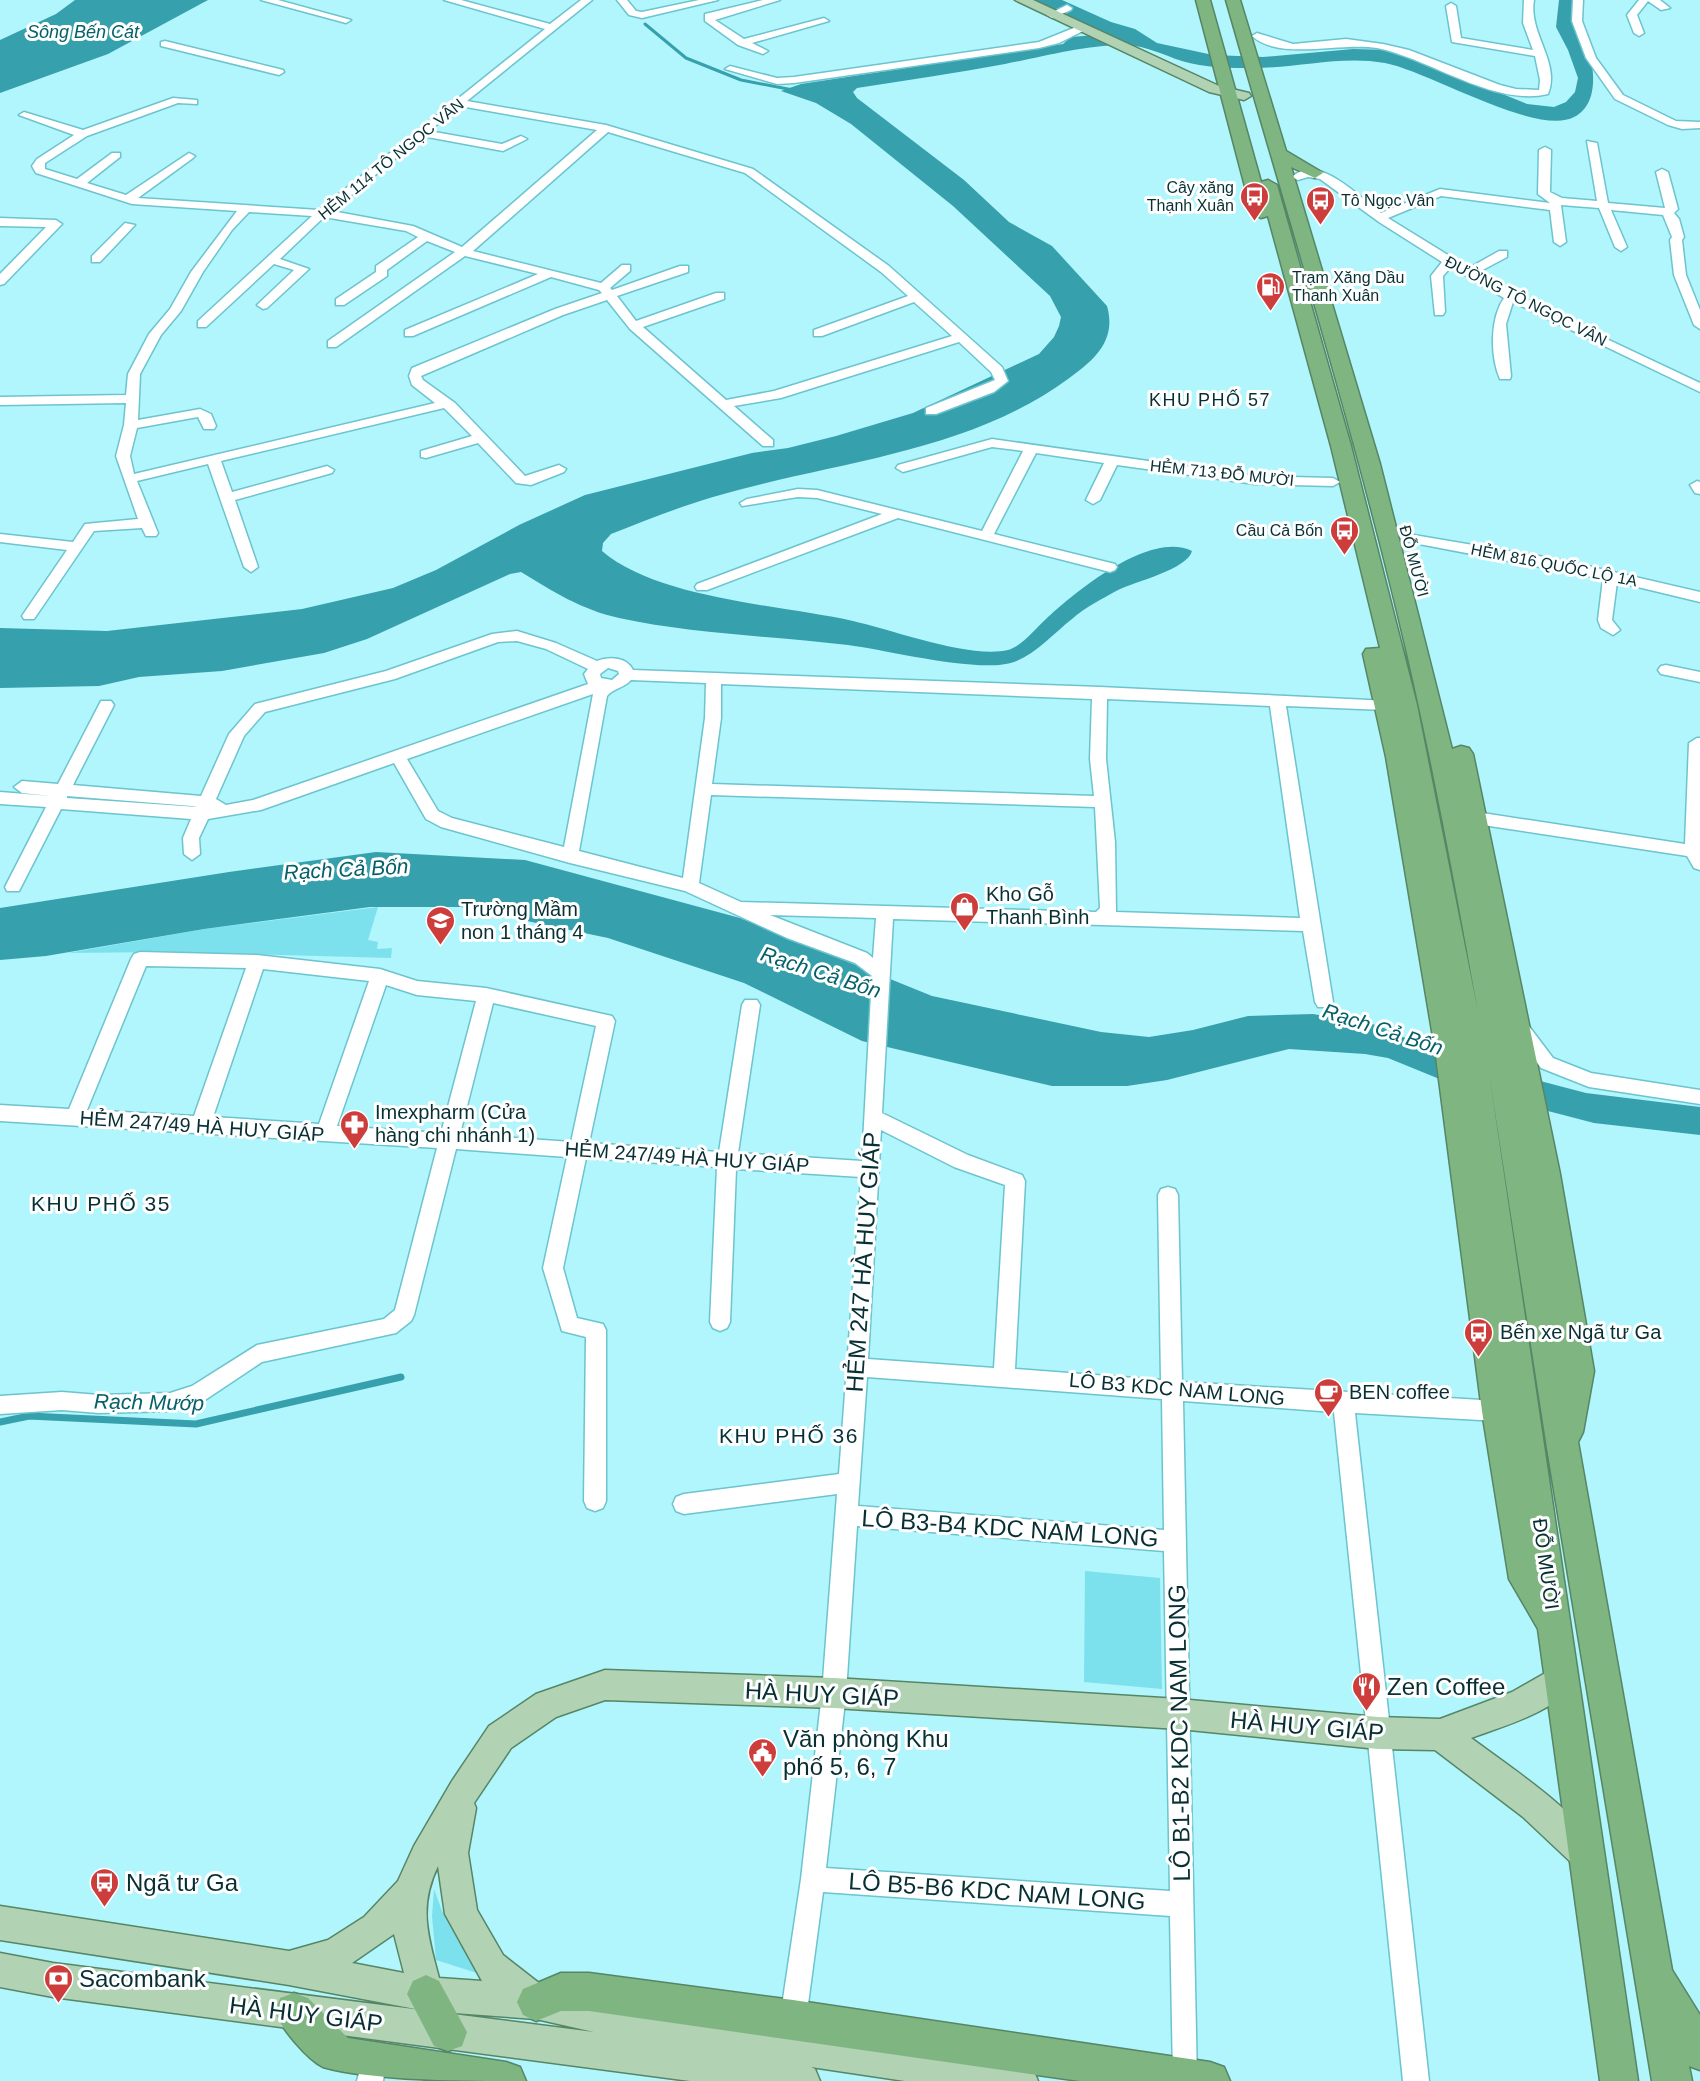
<svg xmlns="http://www.w3.org/2000/svg" width="1700" height="2081" font-family="Arial,sans-serif">
<style>
.green{fill:#7de1ed}
.water{fill:#36a0ac}
.lines{fill:none;stroke-linecap:round;stroke-linejoin:round}
.stream-far1{stroke:#36a0ac;stroke-width:3}
.stream{stroke:#36a0ac;stroke-width:7}
.minor-casing{stroke:#6cc4ce;stroke-width:3}
.major-casing{stroke:#558666;stroke-width:3}
.highway-casing{stroke:#558666;stroke-width:3}
.minor{fill:#fff;fill-rule:evenodd}
.major{fill:#b2d3b3;fill-rule:evenodd}
.highway{fill:#7fb581;fill-rule:evenodd}
.labels{text-anchor:middle;dominant-baseline:central;stroke-width:6;stroke-linejoin:round;paint-order:stroke}
.far-street-label{font-size:16px;fill:#083034;stroke:#fff}
.far-poi-label{font-size:16px;fill:#083034;stroke:#fff;text-anchor:end}
.far-water-label{font-size:18px;font-style:italic;fill:#046069;stroke:#fff}
.far-neighbourhood-label{font-size:18px;letter-spacing:1.5px;fill:#083034;stroke:#fff}
.poi-label{font-size:20px;fill:#083034;stroke:#fff;text-anchor:start}
.street-label{font-size:20px;fill:#083034;stroke:#fff}
.water-label{font-size:21px;font-style:italic;fill:#046069;stroke:#fff}
.neighbourhood-label{font-size:21px;letter-spacing:1.5px;fill:#083034;stroke:#fff}
.near-street-label{font-size:24px;fill:#083034;stroke:#fff}
.near-poi-label{font-size:24px;fill:#083034;stroke:#fff;text-anchor:start}
</style>
<rect width="100%" height="100%" fill="#b1f5fd"/>
<path class="green" d="M378 907 368 940 378 942 377 949 392 948 391 958 165 952 68 953 204 929Z
M1085 1571 1160 1578 1162 1689 1084 1682Z
M434 1889 442 1911 483 1975 436 1960 432 1916Z"/>
<path class="water" d="M75 0H208L108 54 0 93V40L56 14Z
M1029 0H1062L1111 22 1135 29 1157 43 1213 55 1263 57 1353 49 1394 50 1527 104 1554 107 1566 102 1575 92 1578 78 1568 50 1556 27 1559 0H1578C1584 33 1611 98 1574 117 1537 137 1428 71 1385 63 1342 55 1297 68 1254 68 1231 68 1204 68 1182 61 1163 55 1147 46 1126 45 1090 44 1041 57 1005 64 956 73 907 80 857 88L853 92 857 98 964 180 1009 222 1052 246 1107 306C1117 341 1094 360 1068 379 966 454 831 462 713 497 679 507 644 521 611 534L603 543 602 551C658 599 781 605 853 621 893 630 970 659 1008 650 1021 647 1037 627 1046 619 1075 592 1150 530 1192 551 1188 569 1134 582 1118 590 1102 599 1085 607 1072 619 1054 633 1036 654 1014 662 980 674 887 650 848 645 772 636 693 634 619 618 582 610 552 591 521 572L510 574 367 639 324 653 222 671 139 677 99 686 0 688V628L107 631 302 609 393 588 436 570 519 525 585 495 752 453 788 448 836 436 913 413 1039 354 1054 337 1059 326 1061 317 1050 296 953 206 851 124 816 103 781 91 801 84 1044 47 1063 44 1071 37 1108 34Z
M376 852 525 860 740 918 932 996 1101 1032 1149 1037 1193 1030 1248 1016 1313 1014 1377 1025 1445 1056 1586 1093 1700 1107V1135L1594 1123 1464 1089 1388 1058 1365 1054 1289 1049 1167 1080 1127 1086H1052L862 1041 744 983 608 938 461 907H370L204 929 46 956 0 960V908L229 872Z"/>
<g class="lines">
<path class="stream-far1" d="M645 24 686 58 741 80 793 90"/>
<path class="stream" d="M0 1422 29 1416 196 1424 401 1377"/>
<defs>
<path id="minor" d="M261 0H278L351 20 346 23Z
M444 0H461L550 24 581 0H592L467 101 606 125 753 169 889 266 1002 367 1008 381 994 392 936 414H926V408L995 380 991 372 959 342 781 398 734 406 773 440V446H763L630 329 607 300 563 315 421 376 423 380 455 403 525 476 559 465 566 469 564 472 531 485 516 483 478 443 426 458 421 457V451L472 436 444 408 221 461 232 492 327 466 334 470 332 473 235 500 258 567 251 572 244 567 208 464 137 481 158 533 156 536H146L142 528 94 531 34 619H24L22 616 67 550 0 542V534L73 542 85 524 138 519 116 456 124 425 126 403 0 405V397L126 395 128 374 149 334 170 309 191 272 237 211 132 204 36 173 32 166 37 159 74 135 19 115 24 112 83 130 173 98 197 100V104L178 103 87 136 45 163V169L77 179 112 153H120V157L87 183 126 195 189 153 195 156 193 158 138 198 319 210 545 29ZM460 106 597 130 462 247 413 226 332 211 422 136 503 151 527 139 521 136 502 144 429 131ZM608 132 745 173 881 272 908 296 814 330V336H822L914 302 952 336 774 391 726 400 643 327 724 299V293H716L636 321 617 296 688 272V266H680L612 290 610 288 630 271V265H622L601 283 473 251ZM249 212 312 216 198 321V327H206L274 264 294 270 257 305 263 309 267 308 309 269 280 259 324 217 406 231 418 237 376 266V272L336 299V305H344L387 276V270L427 241 455 252 328 341V347H336L465 256 538 274 405 330V336H413L551 277 599 290 602 293 555 309 412 368 409 376 412 385 435 403 134 474 130 456 137 428 198 417 204 429H214L216 426 211 414 200 409 138 420 140 374 161 335 181 311 203 272 232 230Z
M617 0H627L636 11 642 12 699 0H718L642 18 629 15Z
M763 0H780L715 20 744 39 824 18 829 21 752 43 768 51 763 54 738 45 705 21V14Z
M1524 0H1534C1528 33 1561 63 1548 94 1494 107 1431 59 1377 48 1340 42 1280 61 1252 36L1257 33 1293 44 1346 39 1383 44 1409 50 1500 85 1516 89 1539 90 1540 80 1535 56 1452 42 1446 6 1451 3 1456 6 1461 38 1533 50 1523 23Z
M1573 0H1583L1582 21 1596 58 1623 95 1676 121 1700 122V128L1682 129 1668 125 1615 99 1586 58 1572 21Z
M1639 0H1660L1670 8 1661 10 1648 1 1637 15 1644 33 1639 36 1634 33 1627 15Z
M1067 5 1072 8 1071 10 1052 18 1047 15Z
M1081 25 1086 28 1085 30 1059 43 1039 48 794 83 777 84 725 69 730 66 777 78 794 77 1039 42Z
M165 41 283 70 284 72 279 75 161 46V42Z
M1587 141 1597 143 1608 203 1665 208 1656 172 1662 169 1668 172 1678 209 1674 213 1679 219 1684 237 1682 240 1686 275 1700 310V329L1694 325 1674 275 1670 240 1672 237 1663 215 1611 210 1627 247 1621 251 1615 247 1599 208 1561 205 1566 242 1560 246 1554 242 1550 210 1441 196 1388 218 1469 268 1499 251H1507V257L1477 273 1560 317 1700 383V392L1513 302 1506 324 1511 376 1510 379H1500C1490 356 1490 318 1504 298L1451 267 1443 276 1445 312 1443 315H1435L1431 276 1442 262 1379 222 1320 179 1308 177 1298 180 1292 177C1318 152 1360 198 1381 213L1440 189 1550 203 1538 194 1539 150 1545 147 1551 150 1550 192 1562 198 1597 201Z
M0 218 56 220 62 224 4 284 0 285V274L46 227 0 226Z
M125 223 135 225 100 262H92V256Z
M992 439 1255 476 1333 478 1340 482 1333 486 1255 484 1117 465 1100 500 1093 504 1086 500 1104 463 1036 453 994 534 1115 564 1117 567 1115 570 1110 572 898 518 707 590H697L695 587 697 584 882 514 817 498 798 497 742 506 740 503 747 499 798 489 817 490 982 531 1023 451 992 447 903 472 896 468 898 465Z
M1697 481 1700 482V494L1695 493 1690 485Z
M1408 534 1562 560 1700 592V602L1617 582 1612 620 1620 630 1613 635 1601 628 1598 620 1603 579 1403 541V535Z
M517 631 556 643 597 661C609 656 627 657 633 670L1100 687 1390 701 1393 705 1385 710 1286 706 1333 1002 1330 1007H1318L1315 1002 1303 931 893 919 882 1113 968 1155 1022 1175 1025 1181 1015 1369 1161 1380 1158 1195 1161 1189 1168 1187 1175 1189 1178 1195 1182 1382 1498 1401 1505 1404 1508 1411 1505 1418 1498 1421 1355 1413 1429 2081H1403L1334 1412 1183 1401 1197 2081H1175L1173 2077 1170 1916 823 1892 806 2019 802 2028 793 2032 784 2028 780 2019 801 1879 822 1693 837 1494 684 1514 676 1511 673 1504 676 1497 684 1494 839 1474 861 1177 736 1169 730 1322 727 1328 720 1331 713 1328 710 1322 717 1167 586 1158 563 1268 577 1318 603 1324 606 1330V1501L603 1508 595 1511 587 1508 584 1501 586 1337 562 1331 543 1268 567 1157 456 1149 414 1315 411 1321 396 1333 262 1362 205 1400 170 1411 99 1413 62 1410 0 1414V1396L62 1392 99 1395 170 1393 192 1386 257 1345 384 1319 395 1310 437 1148 0 1121V1105L69 1109 131 959 134 954 140 952 257 955 380 969 417 981 486 988 612 1016 615 1021 589 1143 719 1152 742 1005 745 1000H757L760 1005 738 1153 862 1161 872 976 855 963 787 938 685 891 570 863 441 827 426 819 394 763 261 810 208 819 199 838 200 854 192 860 184 854 183 838 191 819 61 809 19 891H7L5 887 46 807 0 804V792L51 796 22 793 14 787 22 781 58 784 101 701H111L114 705 73 785 201 796 229 734 255 704 386 671 492 634ZM517 641 546 649 588 669 584 674 588 684 253 800 226 805 216 799 244 736 265 712 395 679 498 642ZM608 668 618 671 619 674 612 680 601 678 600 674ZM631 680 706 683 705 718 683 878 579 851 607 696C614 688 624 688 631 680ZM721 684 1092 699 1090 759 1094 796 712 784 721 718ZM593 694 564 847 452 818 438 811 407 759ZM1107 699 1270 706 1300 918 1116 912 1115 842 1106 759ZM711 795 1095 807 1100 908 1096 912 741 902 699 883ZM67 796 192 806 197 807 67 798ZM770 915 876 918 873 958 867 953ZM146 966 246 968 194 1116 87 1110ZM263 969 369 981 319 1124 213 1117ZM386 985 417 995 476 1001 441 1133 337 1126ZM493 1003 596 1026 571 1142 460 1134ZM881 1130 954 1167 1005 1185 994 1368 868 1359ZM867 1377 1162 1399 1164 1530 858 1506ZM857 1526 1164 1551 1170 1891 826 1868 846 1693Z
M1666 665 1700 672V682L1661 674 1658 670 1661 666Z
M1697 738H1700V870L1694 868 1687 856 1476 824 1468 818 1476 812 1685 844 1689 743Z
M1519 1019 1525 1021 1553 1058 1591 1073 1700 1090V1104L1589 1087 1541 1068 1510 1026 1513 1021Z
M373 2050 382 2054 386 2063 383 2081H357L364 2054Z"/>
<path id="major" d="M1015 0H1033L1219 86 1249 93 1251 96 1244 100 1209 92Z
M1561 1664 1572 1668 1576 1679C1564 1709 1501 1727 1471 1738 1506 1764 1586 1817 1602 1855L1597 1866 1586 1871 1575 1866 1523 1817 1435 1750 1378 1749 1179 1729 834 1708 605 1700 556 1717 511 1748 474 1803 476 1808 468 1853 477 1910 503 1955 544 1987 618 2004 1021 2064 1033 2069 1038 2081H905L811 2067 815 2069 820 2081H690L53 1997 0 1987V1953L53 1963 594 2032 536 2019 426 2011 289 1985 0 1940V1906L289 1951 328 1940 364 1917 398 1881 414 1846 452 1781 489 1726 536 1694 605 1670 834 1678 1179 1699 1378 1717 1440 1719 1512 1692ZM438 1866 445 1914 482 1981 439 1978C428 1936 418 1907 438 1866ZM394 1934 404 1973 352 1963Z"/>
<path id="highway" d="M1196 0H1210L1261 182 1268 180 1277 185 1351 446 1417 705 1478 1012C1454 877 1429 743 1397 611 1347 405 1284 203 1226 0H1240L1286 151 1323 173 1315 178 1291 167 1380 464 1452 749 1461 746 1469 748 1473 754 1560 1174 1594 1371 1583 1432 1578 1442 1672 1970 1700 2015V2070L1689 2066 1692 2081H1652L1547 1448 1489 1073 1638 2081H1600L1538 1629 1509 1579 1482 1411 1435 1049 1386 757 1363 654 1366 649 1380 648 1331 446 1268 216 1261 218 1252 213Z
M561 1973H589L793 2000 1210 2062 1224 2067 1230 2081H1080L589 2011H561L536 2021 523 2015 517 2002 523 1989Z
M426 1975 439 1981 467 2032 462 2046 448 2051 434 2046 407 1994 413 1981Z
M294 1993 308 1998 348 2038 506 2062 520 2067 526 2081C470 2081 371 2081 323 2067 307 2059 281 2028 275 2012L280 1998Z"/>
</defs>
<use href="#minor" class="minor-casing"/>
<use href="#major" class="major-casing"/>
<use href="#highway" class="highway-casing"/>
<use href="#minor" class="minor"/>
<use href="#major" class="major"/>
<use href="#highway" class="highway"/>
</g>
<defs>
<symbol id="bus-pin" viewBox="-11 -11 22 30"><path d="M0 17L-7.5 6A9.5 9.5 0 1 1 7.5 6Z" fill="#cc3d3c" stroke="#fff"/><path d="M-5-6H5V4H4V6H2V4H-2V6H-4V4H-5ZM-3.5-4V0h7V-4ZM-3.5 1.2v1.5H-2V1.2ZM2 1.2v1.5H3.5V1.2Z" fill="#fff"/></symbol>
<symbol id="fuel-pin" viewBox="-11 -11 22 30"><path d="M0 17L-7.5 6A9.5 9.5 0 1 1 7.5 6Z" fill="#cc3d3c" stroke="#fff"/><path d="M-5.5-6h7V0h2V4h1.3V-2.5L3-4.5l.8-.8L6-3V5H2.5V1h-1V6h-7ZM-4.2-4.7v3.2H.2V-4.7Z" fill="#fff"/></symbol>
<symbol id="shop-pin" viewBox="-11 -11 22 30"><path d="M0 17L-7.5 6A9.5 9.5 0 1 1 7.5 6Z" fill="#cc3d3c" stroke="#fff"/><path d="M-5-2.5h2.3a2.7 3.5 0 0 1 5.4 0H5L5.5 6h-11ZM-1.5-2.5h3a1.5 2.3 0 0 0-3 0Z" fill="#fff"/></symbol>
<symbol id="school-pin" viewBox="-11 -11 22 30"><path d="M0 17L-7.5 6A9.5 9.5 0 1 1 7.5 6Z" fill="#cc3d3c" stroke="#fff"/><path d="M0-5L7-2L0 1L-7-2ZM-4 1L0 2.5L4 1V4Q0 6-4 4Z" fill="#fff"/></symbol>
<symbol id="pharmacy-pin" viewBox="-11 -11 22 30"><path d="M0 17L-7.5 6A9.5 9.5 0 1 1 7.5 6Z" fill="#cc3d3c" stroke="#fff"/><path d="M-2-6h4v4h4v4h-4v4h-4v-4h-4v-4h4Z" fill="#fff"/></symbol>
<symbol id="cafe-pin" viewBox="-11 -11 22 30"><path d="M0 17L-7.5 6A9.5 9.5 0 1 1 7.5 6Z" fill="#cc3d3c" stroke="#fff"/><path d="M-5.5-4.5H6V0H3Q3 3.5 0 3.5H-2.5Q-5.5 3.5-5.5 0ZM3-3.2v2h1.7v-2ZM-6 4.5H4V6H-6Z" fill="#fff"/></symbol>
<symbol id="restaurant-pin" viewBox="-11 -11 22 30"><path d="M0 17L-7.5 6A9.5 9.5 0 1 1 7.5 6Z" fill="#cc3d3c" stroke="#fff"/><path d="M-5-6h1v4h1v-4h1v4h1v-4h1v5L-1.5 .5V6h-2V.5L-5-1ZM5-6V6H3V1.5H1.5Q1.5-4 5-6Z" fill="#fff"/></symbol>
<symbol id="civic-pin" viewBox="-11 -11 22 30"><path d="M0 17L-7.5 6A9.5 9.5 0 1 1 7.5 6Z" fill="#cc3d3c" stroke="#fff"/><path d="M-.6-6.5H3V-4.5H.6V-3L4-1V1h2V6H-6V1h2V-1L-.6-3ZM-1.2 2.5V6h2.4V2.5Z" fill="#fff"/></symbol>
<symbol id="bank-pin" viewBox="-11 -11 22 30"><path d="M0 17L-7.5 6A9.5 9.5 0 1 1 7.5 6Z" fill="#cc3d3c" stroke="#fff"/><path d="M-6-4H6V4H-6ZM0-2.3a2.3 2.3 0 1 0 0 4.6a2.3 2.3 0 1 0 0-4.6Z" fill="#fff"/></symbol>
</defs>
<g fill-rule="evenodd">
<use href="#bus-pin" x="1238" y="180" width="33" height="45"/>
<use href="#bus-pin" x="1304" y="184" width="33" height="45"/>
<use href="#fuel-pin" x="1254" y="270" width="33" height="45"/>
<use href="#bus-pin" x="1328" y="514" width="33" height="45"/>
<use href="#shop-pin" x="948" y="890" width="33" height="45"/>
<use href="#school-pin" x="424" y="904" width="33" height="45"/>
<use href="#pharmacy-pin" x="338" y="1108" width="33" height="45"/>
<use href="#bus-pin" x="1462" y="1316" width="33" height="45"/>
<use href="#cafe-pin" x="1312" y="1376" width="33" height="45"/>
<use href="#restaurant-pin" x="1350" y="1670" width="33" height="45"/>
<use href="#civic-pin" x="746" y="1736" width="33" height="45"/>
<use href="#bus-pin" x="88" y="1866" width="33" height="45"/>
<use href="#bank-pin" x="42" y="1962" width="33" height="45"/>
</g>
<g class="labels">
<g class="far-street-label">
<text transform="translate(391 159) rotate(-39)">HẺM 114 TÔ NGỌC VÂN</text>
<text transform="translate(1526 301) rotate(27)">ĐƯỜNG TÔ NGỌC VÂN</text>
<text transform="translate(1222 473) rotate(6)">HẺM 713 ĐỖ MƯỜI</text>
<text transform="translate(1414 561) rotate(75)">ĐỖ MƯỜI</text>
<text transform="translate(1554 565) rotate(11)">HẺM 816 QUỐC LỘ 1A</text>
</g>
<g class="far-poi-label">
<text x="1234" y="187">Cây xăng<tspan x="1234" dy="18">Thạnh Xuân</tspan></text>
<text x="1341" y="200" text-anchor="start">Tô Ngọc Vân</text>
<text x="1292" y="277" text-anchor="start">Trạm Xăng Dầu<tspan x="1292" dy="18">Thanh Xuân</tspan></text>
<text x="1323" y="530">Cầu Cả Bốn</text>
</g>
<g class="far-water-label">
<text x="83" y="32">Sông Bến Cát</text>
</g>
<g class="far-neighbourhood-label">
<text x="1210" y="400">KHU PHỐ 57</text>
</g>
<g class="poi-label">
<text x="986" y="894">Kho Gỗ<tspan x="986" dy="23">Thanh Bình</tspan></text>
<text x="461" y="909">Trường Mầm<tspan x="461" dy="23">non 1 tháng 4</tspan></text>
<text x="375" y="1112">Imexpharm (Cửa<tspan x="375" dy="23">hàng chi nhánh 1)</tspan></text>
<text x="1500" y="1332">Bến xe Ngã tư Ga</text>
<text x="1349" y="1392">BEN coffee</text>
</g>
<g class="street-label">
<text transform="translate(202 1126) rotate(4)">HẺM 247/49 HÀ HUY GIÁP</text>
<text transform="translate(687 1157) rotate(4)">HẺM 247/49 HÀ HUY GIÁP</text>
<text transform="translate(1177 1389) rotate(5)">LÔ B3 KDC NAM LONG</text>
<text transform="translate(1546 1564) rotate(82)">ĐỖ MƯỜI</text>
</g>
<g class="water-label">
<text transform="translate(346 869) rotate(-3)">Rạch Cả Bốn</text>
<text transform="translate(821 972) rotate(18)">Rạch Cả Bốn</text>
<text transform="translate(1383 1029) rotate(18)">Rạch Cả Bốn</text>
<text transform="translate(149 1402) rotate(1)">Rạch Mướp</text>
</g>
<g class="neighbourhood-label">
<text x="101" y="1203">KHU PHỐ 35</text>
<text x="789" y="1435">KHU PHỐ 36</text>
</g>
<g class="near-street-label">
<text transform="translate(863 1262) rotate(-86)">HẺM 247 HÀ HUY GIÁP</text>
<text transform="translate(1010 1528) rotate(4)">LÔ B3-B4 KDC NAM LONG</text>
<text transform="translate(822 1694) rotate(3)">HÀ HUY GIÁP</text>
<text transform="translate(1307 1726) rotate(5)">HÀ HUY GIÁP</text>
<text transform="translate(1179 1733) rotate(-91)">LÔ B1-B2 KDC NAM LONG</text>
<text transform="translate(997 1891) rotate(4)">LÔ B5-B6 KDC NAM LONG</text>
<text transform="translate(306 2014) rotate(7)">HÀ HUY GIÁP</text>
</g>
<g class="near-poi-label">
<text x="1387" y="1686">Zen Coffee</text>
<text x="783" y="1738">Văn phòng Khu<tspan x="783" dy="28">phố 5, 6, 7</tspan></text>
<text x="126" y="1882">Ngã tư Ga</text>
<text x="79" y="1978">Sacombank</text>
</g>
</g>
</svg>
